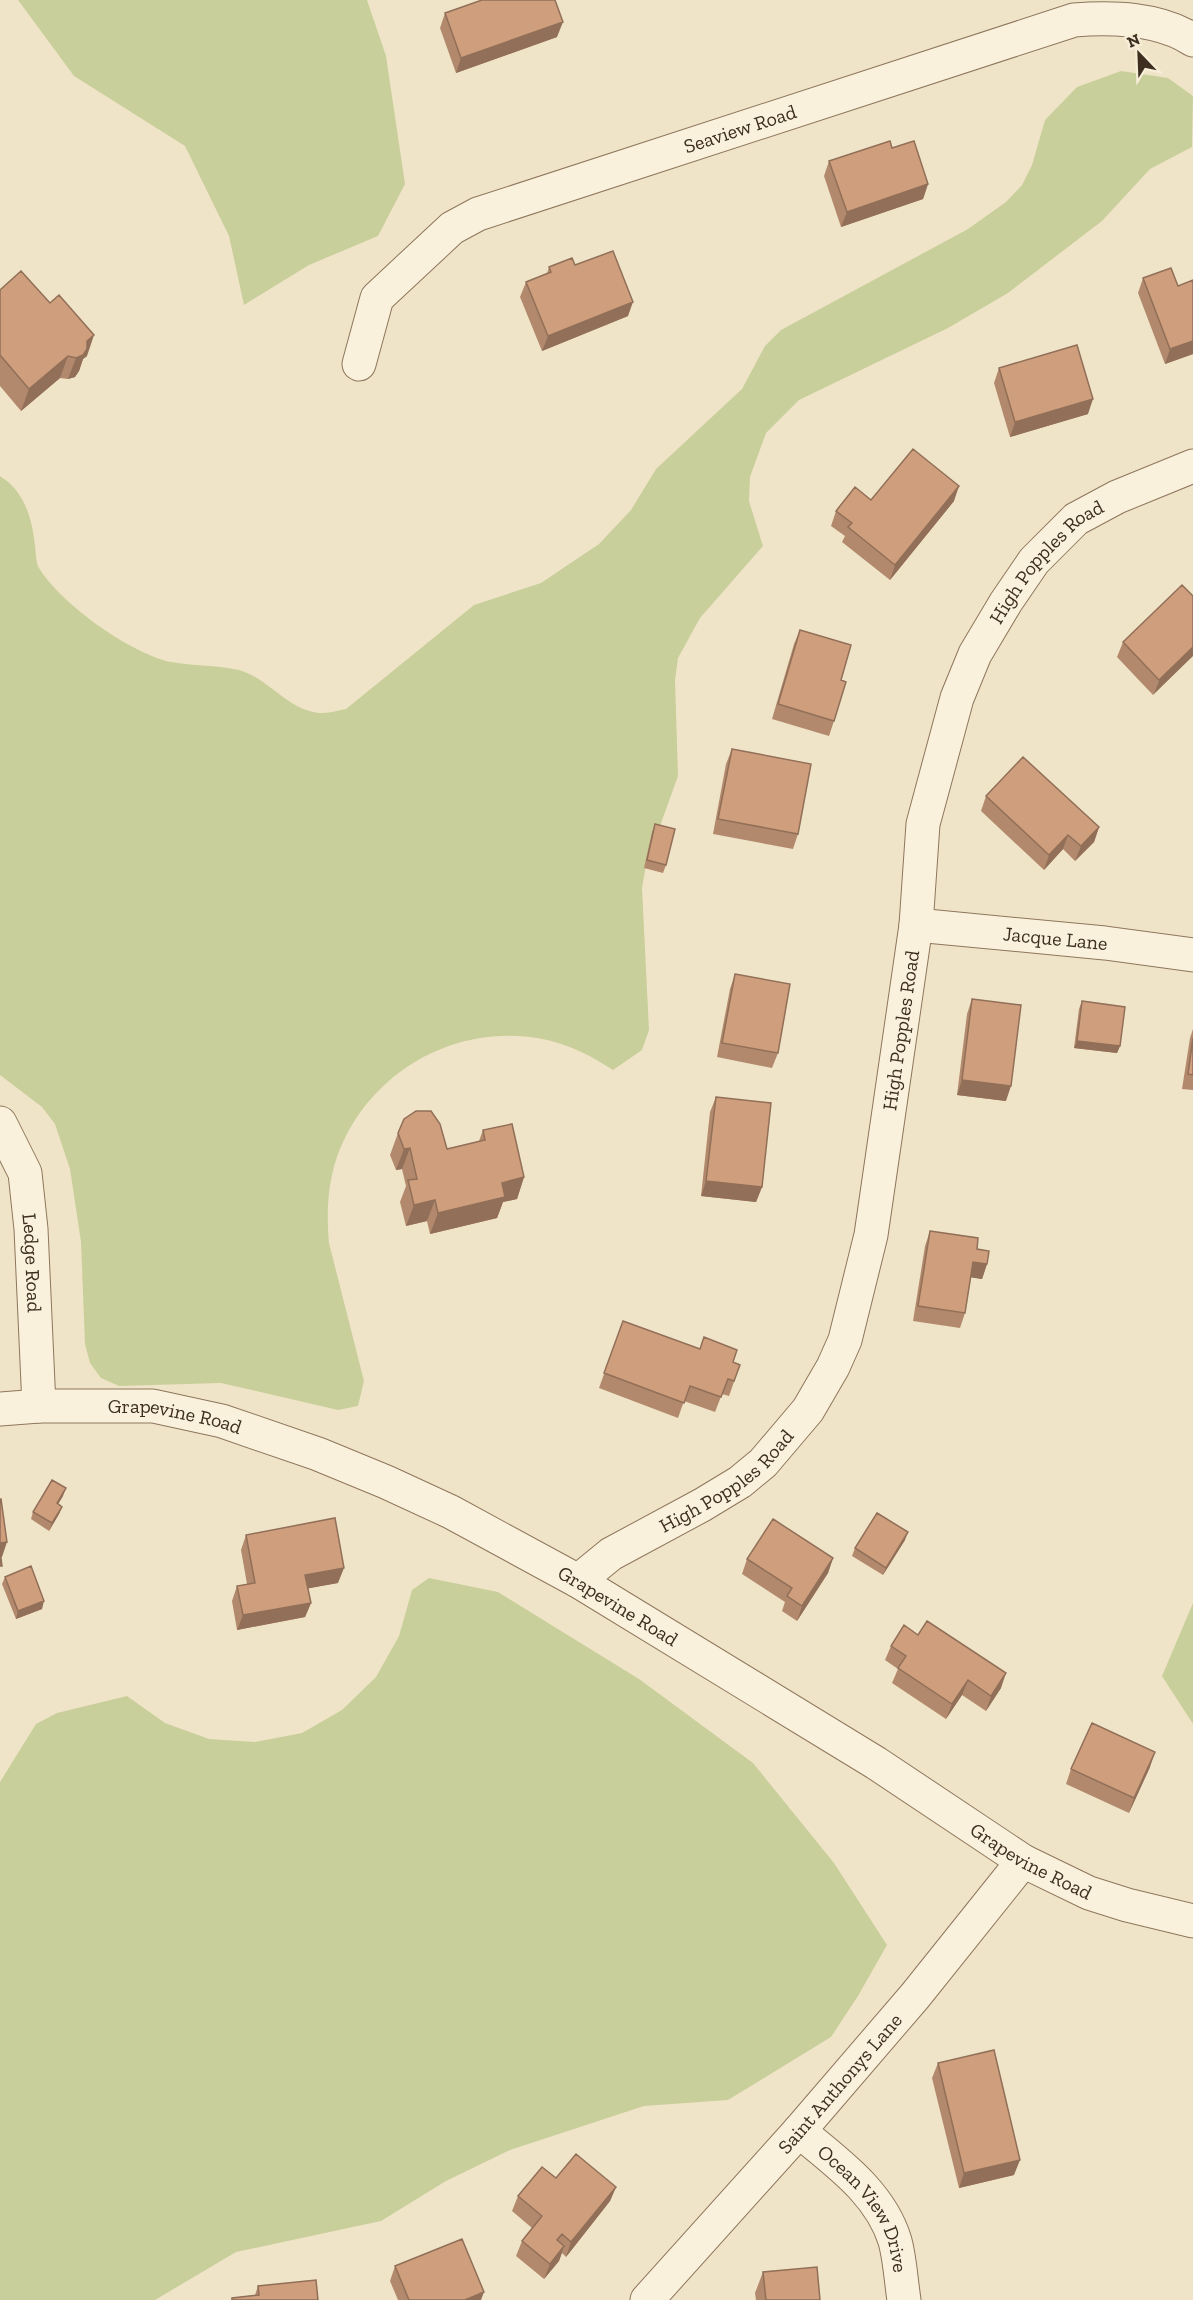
<svg xmlns="http://www.w3.org/2000/svg" width="1193" height="2300" font-family="'Zilla Slab',serif">
<style>
.green{fill:#c9cf9b}
.lines{fill:none;stroke-linecap:round;stroke-linejoin:round}
.minor-casing{stroke:#8d765c;stroke-width:35}
.minor{stroke:#faf1dc;stroke-width:33}
.wall{fill:#b2896c}
.shaded-wall{fill:#916f58}
.building{fill:#cf9f7d;stroke:#916f58;stroke-width:1.5}
.labels{text-anchor:middle;dominant-baseline:central;stroke-width:4.5;stroke-linejoin:round;paint-order:stroke}
.street-label{font-size:20px;fill:#3d2e20;stroke:#f7eed8}
</style>
<rect width="100%" height="100%" fill="#f0e4c8"/>
<path class="green" d="M18 0H367L386 56 405 184 378 236 309 265 244 305 229 236 185 146 74 76Z
M1121 71 1168 78 1193 96 1192 147 1150 169 1102 221 1008 293 948 328 799 400 766 433 750 477 749 501 763 546 700 618 678 658 675 680 678 776 646 865 642 888 649 1030 642 1050 613 1070C593 1057 570 1045 547 1040 453 1019 357 1078 333 1171 327 1194 327 1220 329 1243L364 1381 358 1406 338 1410 221 1383 119 1386 101 1378 90 1363 85 1344 81 1242 70 1169 55 1124 42 1107 0 1075V476C25 492 32 518 35 546 36 553 36 563 39 568 60 603 131 654 171 662 193 666 217 665 239 670 269 678 291 714 323 713 331 713 339 710 346 709L474 605 541 583 599 544 631 510 656 469 742 389 765 346 781 330 968 229 1006 202 1022 185 1032 165 1045 120 1077 87Z
M429 1578 498 1592 639 1679 753 1763 834 1863 887 1945 858 1996 831 2037 728 2100 644 2106 510 2150 446 2181 381 2221 236 2252 155 2300H0V1782L36 1724 57 1713 127 1696 165 1723 209 1739 255 1742 302 1733 342 1710 376 1677 399 1636 412 1590Z
M1193 1603V1724L1162 1676Z"/>
<g class="lines">
<defs>
<g id="minor">
<path id="s1" d="M359 364 377 298 452 228 478 214 1074 20C1113 17 1159 18 1193 40"/>
<path id="s2" d="M916 925 1105 943 1193 955"/>
<path id="s3" d="M0 1123 25 1173 31 1229 39 1406"/>
<path id="s4" d="M0 1409 39 1406H153L222 1421 318 1454 386 1482 451 1512 578 1581 876 1763 1023 1861 1089 1893 1127 1905 1193 1921"/>
<path id="s5" d="M578 1581 611 1554 702 1505 740 1482 763 1463 808 1410 833 1367 845 1340 871 1235 916 925 923 824 957 698 975 654 1006 602 1034 561 1076 519 1117 497 1193 466"/>
<path id="s6" d="M799 2131C836 2162 880 2192 895 2241 900 2259 901 2281 904 2300"/>
<path id="s7" d="M647 2300 799 2131 915 1996 1023 1861"/>
</g>
</defs>
<use href="#minor" class="minor-casing"/>
<use href="#minor" class="minor"/>
</g>
<path class="wall" d="M445 13 557 37 456 73 440 28Z
M892 148 928 184 923 199 841 227 824 176 829 161Z
M549 267 628 316 542 351 520 297 526 282 547 274Z
M1143 278 1178 286 1193 280V354L1165 364 1138 293Z
M0 290 87 356 83 359 79 371 75 377 68 379 60 378 21 411 0 386Z
M999 368 1088 414 1010 437 994 383Z
M871 500 954 501 890 580 842 542 845 536 831 526 836 511Z
M1193 596 1153 695 1117 657 1123 642Z
M800 630 841 680 834 721 829 736 772 719 794 644Z
M732 749 798 834 793 849 713 834 726 764Z
M986 796 1099 827 1094 842 1075 861 1063 849 1044 870 981 811Z
M655 824 666 865 663 873 644 868 652 832Z
M735 974 778 1053 772 1068 717 1057 730 989Z
M972 999 1006 1101 957 1095 967 1014Z
M1082 1001 1120 1046 1117 1053 1074 1048 1079 1009Z
M1193 1029V1090L1182 1089 1190 1038Z
M716 1097 762 1187 756 1202 701 1196 710 1112Z
M483 1130 524 1177 517 1199 503 1202 497 1218 430 1234 427 1221 406 1226 400 1202 406 1186 402 1169 396 1170 390 1155 398 1133 447 1149 479 1141Z
M930 1231 977 1249 987 1264 982 1279 971 1277 965 1313 960 1328 913 1321 925 1246Z
M623 1321 740 1365 729 1396 722 1394 715 1412 684 1401 678 1418 599 1388Z
M63 1496 58 1504 62 1507 59 1514 49 1531 31 1519 33 1512Z
M246 1535 338 1583 308 1588 311 1603 305 1617 237 1630 232 1601 237 1586 247 1584 241 1550Z
M905 1540 883 1575 852 1556 855 1548Z
M833 1558 828 1573 797 1621 782 1611 785 1602 742 1574 747 1559Z
M5 1577 42 1609 16 1619 2 1584Z
M891 1646 1001 1688 986 1711 962 1695 946 1719 892 1683 898 1669 885 1660Z
M1150 1767 1129 1813 1066 1784 1071 1769Z
M938 2063 1014 2175 959 2188 932 2078Z
M556 2178 616 2187 610 2201 566 2257 562 2253 559 2261 544 2279 516 2256 522 2241 532 2228 512 2211 518 2196Z
M395 2266 481 2300H398L390 2281Z
M763 2272 820 2300H756L755 2293Z
M258 2286 318 2300H231L232 2298 255 2295Z"/>
<path class="shaded-wall" d="M563 22 557 37 456 73 461 58Z
M928 184 923 199 841 227 847 212Z
M633 302 628 316 542 351 548 336Z
M94 335 87 356 83 359 79 371 75 377 68 379 76 358 87 341Z
M1193 341V354L1165 364 1170 349Z
M68 356 60 378 21 411 29 389Z
M1093 399 1088 414 1010 437 1015 422Z
M959 486 954 501 890 580 895 565Z
M1193 647V656L1153 695 1159 680Z
M1099 827 1094 842 1075 861 1081 846Z
M1068 835 1063 849 1044 870 1049 855Z
M1077 1041 1120 1046 1117 1053 1074 1048Z
M962 1080 1011 1086 1006 1101 957 1095Z
M410 1148 402 1169 396 1170 404 1149Z
M524 1177 517 1199 503 1202 497 1218 430 1234 438 1213 502 1183Z
M706 1181 762 1187 756 1202 701 1196Z
M435 1200 427 1221 406 1226 414 1205Z
M973 1262 987 1264 982 1279 968 1277Z
M66 1488 63 1496 54 1511 57 1503Z
M62 1507 59 1514 49 1531 52 1523Z
M908 1532 905 1540 883 1575 886 1568Z
M7 1542 2 1557H0V1543Z
M833 1558 828 1573 797 1621 802 1606Z
M344 1568 338 1583 300 1590 305 1575Z
M44 1601 42 1609 16 1619 18 1611Z
M311 1603 305 1617 237 1630 243 1615Z
M1006 1673 1001 1688 986 1711 991 1696Z
M968 1680 962 1695 946 1719 952 1704Z
M1155 1752 1150 1767 1129 1813 1134 1798Z
M1020 2160 1014 2175 959 2188 964 2173Z
M616 2187 610 2201 566 2257 571 2242Z
M564 2246 559 2261 544 2279 550 2264Z
M484 2292 481 2300H465Z"/>
<path class="building" d="M482 0H555L563 22 461 58 445 13Z
M890 141 892 148 914 141 928 184 847 212 829 161Z
M613 251 633 302 548 336 526 282 551 272 549 267 572 258 575 265Z
M1171 268 1178 286 1193 280V341L1170 349 1143 278Z
M21 271 50 303 59 295 94 335 87 341V349L83 355 76 358 68 356 29 389 0 355V290Z
M1077 345 1093 399 1015 422 999 368Z
M913 449 959 486 895 565 848 527 852 523 836 511 855 487 871 500Z
M1182 585 1193 596V647L1159 680 1123 642Z
M800 630 851 645 841 680 846 682 834 721 778 704Z
M732 749 811 764 798 834 718 819Z
M1023 757 1099 827 1081 846 1068 835 1049 855 986 796Z
M655 824 675 829 666 865 647 860Z
M735 974 790 984 778 1053 722 1043Z
M972 999 1021 1005 1011 1086 962 1080Z
M1082 1001 1125 1007 1120 1046 1077 1041Z
M1193 1038V1075L1188 1074Z
M716 1097 771 1103 762 1187 706 1181Z
M416 1111H431L440 1124 447 1149 485 1140 483 1130 512 1124 524 1177 502 1183 505 1197 438 1213 435 1200 414 1205 408 1180 417 1179 410 1148 404 1149 398 1133 404 1119Z
M930 1231 978 1238 977 1249 989 1251 987 1264 973 1262 965 1313 918 1306Z
M623 1321 700 1349 704 1337 737 1350 733 1362 740 1365 734 1381 728 1379 721 1397 690 1386 684 1403 604 1373Z
M52 1480 66 1488 57 1503 62 1507 52 1523 33 1512Z
M0 1499H1L7 1542 0 1543Z
M877 1513 908 1532 886 1568 855 1548Z
M335 1518 344 1568 305 1575 311 1603 243 1615 237 1586 255 1583 246 1535Z
M773 1519 833 1558 802 1606 787 1596 792 1588 747 1559Z
M0 1551 2 1566H0Z
M31 1566 44 1601 18 1611 5 1577Z
M927 1621 1006 1673 991 1696 968 1680 952 1704 898 1668 906 1656 891 1646 904 1625 918 1635Z
M1092 1723 1155 1752 1134 1798 1071 1769Z
M994 2050 1020 2160 964 2173 938 2063Z
M576 2154 616 2187 571 2242 562 2234 557 2240 564 2246 550 2264 522 2241 542 2216 518 2196 542 2167 556 2178Z
M462 2239 484 2292 465 2300H409L395 2266Z
M817 2267 820 2300H766L763 2272Z
M316 2280 318 2300H232V2298L259 2295 258 2286Z"/>
<g class="labels">
<g class="street-label">
<text stroke="none"><textPath href="#s1" startOffset="476">Seaview Road</textPath></text>
<text stroke="none"><textPath href="#s5" startOffset="1188">High Popples Road</textPath></text>
<text stroke="none"><textPath href="#s2" startOffset="140">Jacque Lane</textPath></text>
<text stroke="none"><textPath href="#s5" startOffset="684">High Popples Road</textPath></text>
<text stroke="none"><textPath href="#s3" startOffset="146">Ledge Road</textPath></text>
<text stroke="none"><textPath href="#s4" startOffset="176">Grapevine Road</textPath></text>
<text stroke="none"><textPath href="#s5" startOffset="180">High Popples Road</textPath></text>
<text stroke="none"><textPath href="#s4" startOffset="662">Grapevine Road</textPath></text>
<text stroke="none"><textPath href="#s4" startOffset="1148">Grapevine Road</textPath></text>
<text stroke="none"><textPath href="#s7" startOffset="290">Saint Anthonys Lane</textPath></text>
<text stroke="none"><textPath href="#s6" startOffset="104">Ocean View Drive</textPath></text>
</g>
</g>
<g transform="translate(1139 54) rotate(337)" stroke="#f7eed8" stroke-width="4.5" paint-order="stroke">
<path d="M0-4.5L10 22L0 15L-10 22Z" fill="#3d2e20"/>
<text y="-9" font-size="16" font-weight="bold" text-anchor="middle" fill="#3d2e20">N</text>
</g>
</svg>
